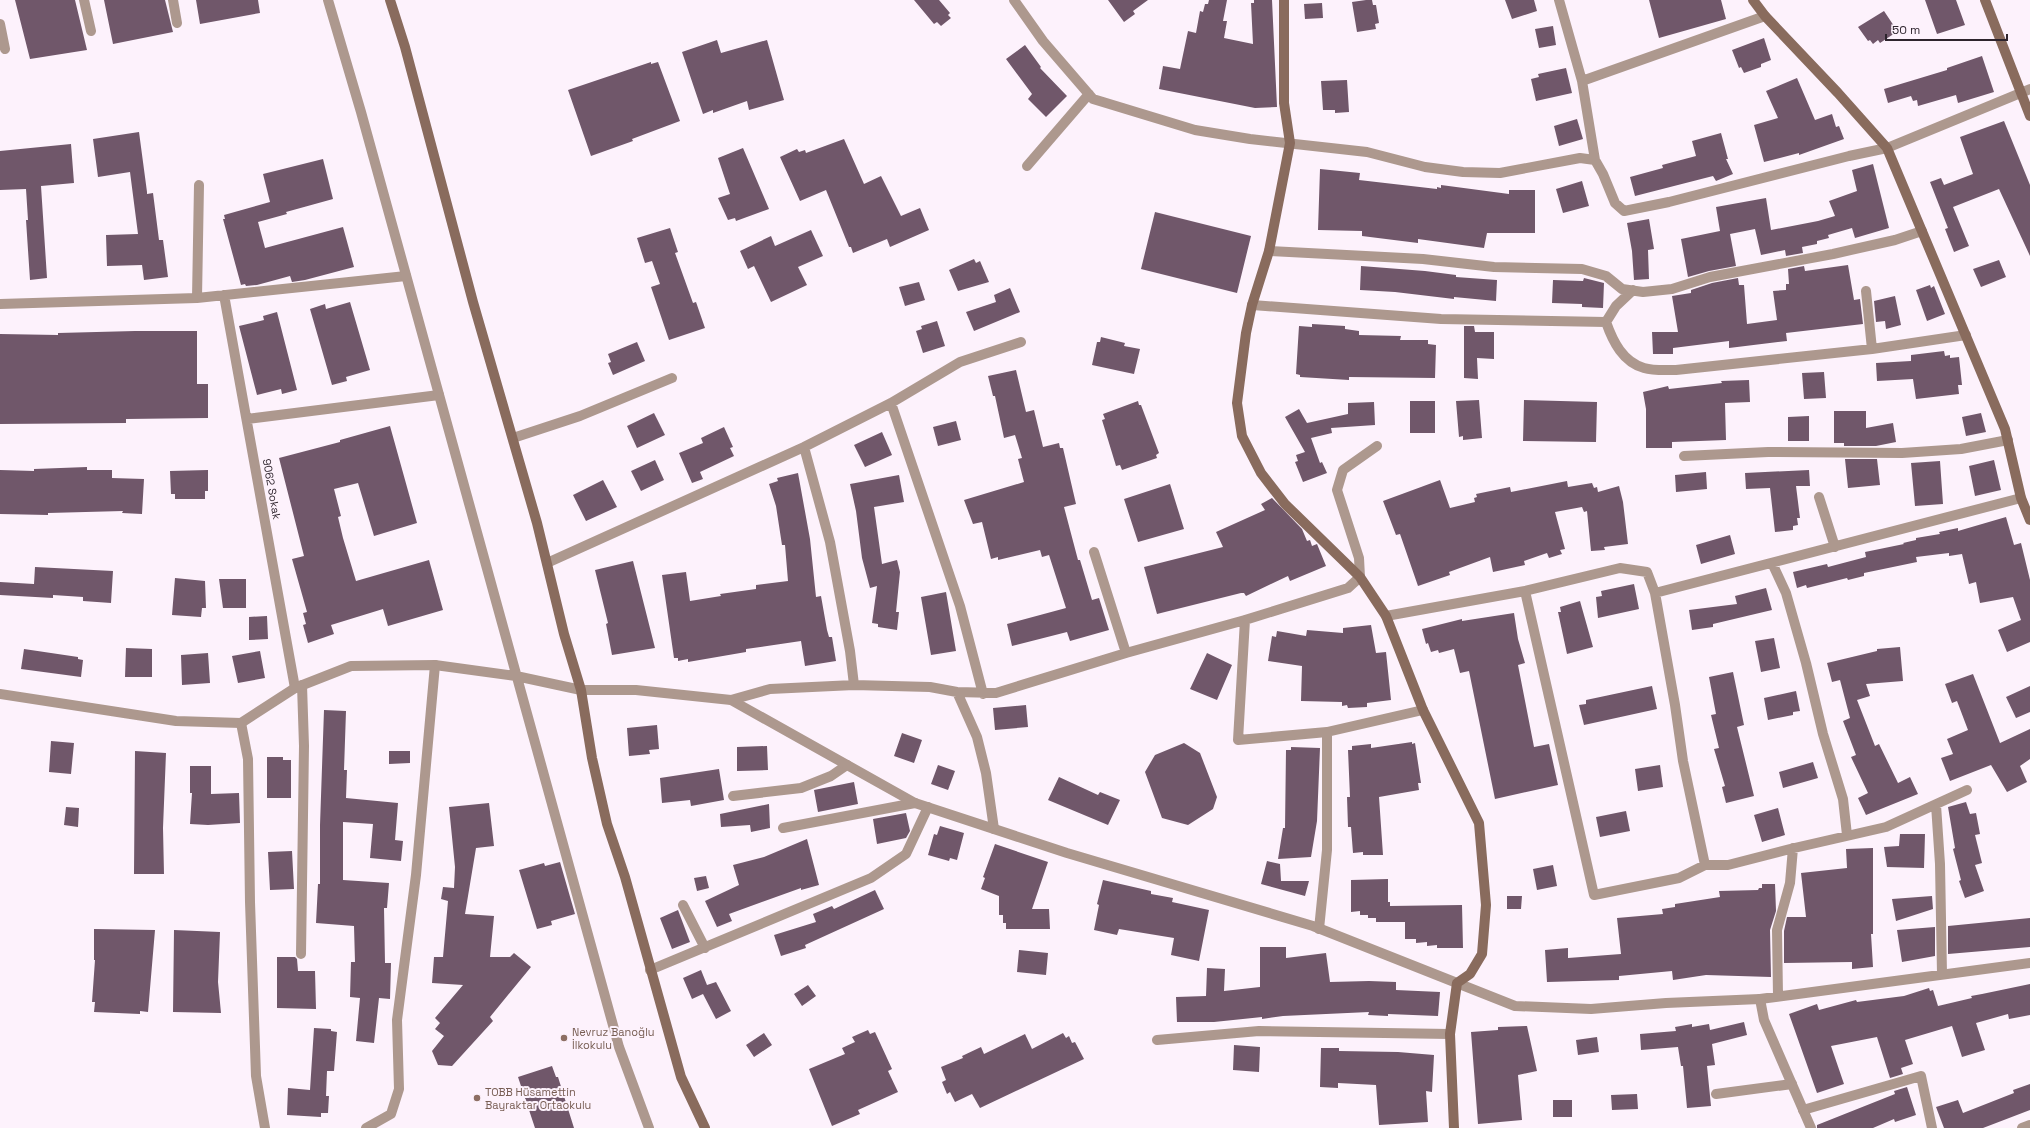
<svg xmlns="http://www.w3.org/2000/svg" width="2030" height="1128" font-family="'Space Grotesk',sans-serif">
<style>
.building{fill:#70576a}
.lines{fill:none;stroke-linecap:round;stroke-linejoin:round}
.minor{stroke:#ad988e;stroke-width:10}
.tertiary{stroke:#ad988e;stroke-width:10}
.secondary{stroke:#896b5d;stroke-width:10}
.education-dot{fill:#8d6e63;stroke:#fdf2fc;stroke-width:1.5}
.labels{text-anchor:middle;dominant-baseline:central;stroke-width:4;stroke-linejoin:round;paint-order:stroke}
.street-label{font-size:11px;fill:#2e242d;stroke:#fdf2fc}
.education-label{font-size:11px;fill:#785e54;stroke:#fdf2fc;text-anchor:start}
</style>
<rect width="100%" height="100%" fill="#fdf2fc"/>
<path class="building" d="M15 0H75L87 50 30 59Z
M104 0H165L173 32 113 44Z
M196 0H258L260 13 200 24Z
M914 0H939L950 13 948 15 951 18 941 26 937 22 934 24Z
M1108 0H1148L1133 11 1135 14 1124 22Z
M1209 0H1227L1223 21H1227L1224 38 1253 44 1251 3H1254V0H1272L1277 107 1255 108 1159 89 1163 66 1180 69 1188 31 1196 33 1200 11 1203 12 1205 4H1208Z
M1366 0H1372L1373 5H1376L1379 23 1375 24 1376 29 1357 32 1352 2Z
M1505 0H1534L1537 11 1512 19Z
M1649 0H1721L1726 19 1659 38Z
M1925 0H1956L1965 25 1937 34Z
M1322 3 1323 18 1305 19 1304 4Z
M1884 11 1894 26 1891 27 1895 33 1880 43 1878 40 1873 44 1870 40 1868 41 1858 27Z
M1553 26 1556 45 1539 48 1535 29Z
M1764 38 1771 60 1761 64V67L1744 73 1741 67 1739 68 1732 50Z
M717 40 721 53 767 40 784 100 749 110 747 101 713 113V110L703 114 682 52Z
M1025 45 1041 67 1040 68 1067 96 1046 117 1028 99 1032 94 1006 59Z
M1982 56 1994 92 1958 103 1956 95 1918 106 1917 100 1913 101 1911 96 1888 103 1884 89 1947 70V68Z
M651 62V64L658 62 680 121 632 139 633 141 591 156 568 90Z
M1566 68 1572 93 1536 101 1531 79 1539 77 1538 74Z
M1797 78 1815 120 1832 114 1836 127 1839 126 1844 139 1799 155V153L1764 162 1754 125 1778 118 1766 91Z
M1347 80 1349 112 1335 113V110H1323L1321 81Z
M1577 119 1583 139 1559 146 1554 126Z
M2004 121 2030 185V256L1999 189 1953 207 1969 246 1954 252 1945 229 1948 228 1930 182 1941 178 1944 185 1973 174 1960 137Z
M139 132 147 192V194L153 193 159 240H163L168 277 144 280 142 265 107 266 106 235 138 234 130 172 98 177 93 139Z
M1721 133 1728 159H1726L1733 174 1716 181 1713 176 1635 196 1630 177 1663 168 1662 165 1696 156 1692 141Z
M844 139 864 184 881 176 901 216 920 208 929 230 890 247 887 239 853 253 851 247H849L826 190 800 201 780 157 797 149 799 152 805 150 806 153Z
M71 144 74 183 41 186 47 278 30 280 26 220H28L26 189 0 190V151Z
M743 148 769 209 736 221 735 218 728 220 718 198 730 194 718 158Z
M323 159 333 199 286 212 287 214 258 222 265 248 343 227 354 267 305 280 292 282 290 276 257 285 246 286 245 284 241 285 223 219H225L224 215 270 202 263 174Z
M1873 164 1889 228 1855 238 1852 228 1828 235 1829 238 1817 241V244L1802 247 1803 253 1786 256 1785 250 1761 255 1755 229 1730 234 1736 266 1709 271 1688 277 1681 239 1720 231 1716 207 1766 198 1771 230 1818 221 1835 216 1829 201 1857 191 1852 170Z
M1320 169 1360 173 1359 180 1437 189V187L1441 188V185L1509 194V190H1535V233H1487L1484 248 1418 239V243L1362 236V231L1318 230Z
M1582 181 1589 206 1563 213 1556 189Z
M1155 212 1251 236 1237 293 1141 269Z
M1649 219 1654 249 1648 250 1649 279 1634 280 1632 251 1627 223Z
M670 228 678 252 675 253 693 303 696 302 705 328 669 340 651 287 660 284 652 261 645 263 637 238Z
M811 230 823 256 798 267 807 285 771 302 754 266 748 269 740 251 771 236 775 246Z
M974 259 976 263 980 261 989 282 958 291 949 270Z
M1999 260 2006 277 1981 287 1973 269Z
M1848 265 1854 300 1860 299 1863 324 1786 333 1787 341 1729 348V341L1673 348V354H1653L1652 332H1678L1672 296 1691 293V290L1712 283 1738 278 1739 285H1744L1747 324 1777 320 1773 291 1786 290V284H1789L1788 269 1804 266 1805 271Z
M1361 266 1425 271 1456 275V277L1497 280 1496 301 1454 297V299L1395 292 1360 290Z
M1584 278 1604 283 1603 308 1582 307V304L1552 303 1553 280 1583 281Z
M919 282 925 300 905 306 899 287Z
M1930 285 1931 288 1934 286 1945 314 1927 321 1916 290Z
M1010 288 1020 312 974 331 966 312 996 302 994 295Z
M1895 296 1901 325 1886 329 1885 321 1876 322 1874 301Z
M350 302 370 370 346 377 347 381 332 385 310 309 325 304 326 309Z
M277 312 297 390 282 394 281 389 257 395 239 326 264 320 263 316Z
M937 321 945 346 923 353 916 331 922 329 921 326Z
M1312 324 1345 326V329L1359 331V335L1401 336 1400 340H1428V344L1436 345 1435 378 1349 377V380L1300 377V375L1296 374 1299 326 1312 327Z
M1464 326H1474L1475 332H1494V359L1477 358 1478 379 1464 378Z
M135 331H197V384H208V418L126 419V423L0 424V334L58 335V333Z
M1101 337 1125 343 1124 346 1140 349 1134 374 1092 365 1097 342H1100Z
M637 342 645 361 613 375 608 363 611 362 608 354Z
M1944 351 1945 356 1950 355V358L1959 357 1962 385H1958L1959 394 1916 399 1913 379 1877 381 1876 363 1911 361V355Z
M1016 370 1026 412 1034 410 1043 447 1059 443 1060 448H1063L1076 504 1064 507 1078 560H1080L1092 600 1099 598 1109 630 1070 641 1067 632 1012 646 1007 624 1066 608 1049 555 1042 557 1040 550 998 560V557L991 559 982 522 973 524 964 500 1024 482 1018 459 1022 458 1015 435 1004 438 995 396H993L988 376Z
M1824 372 1826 398 1804 399 1802 373Z
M1749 380 1750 402 1725 403 1726 440 1672 442V448H1646V409L1643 392 1668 386 1669 389 1722 383 1721 381Z
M1479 400 1482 438 1463 440V436L1459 437 1456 401Z
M1524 400 1597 402 1596 442 1523 441Z
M1138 401 1139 405H1141L1159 453 1156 455 1157 458 1122 470 1120 465 1116 466 1102 420 1105 419 1103 414Z
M1410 401H1435V433H1410Z
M1374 402 1375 425 1331 428 1332 433 1311 438 1320 463 1322 462 1327 473 1303 482 1295 462 1298 461 1296 455 1305 452 1285 417 1299 409 1307 423 1348 414V403Z
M1834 411H1866V428L1893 423 1896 442 1876 446H1844V443H1834Z
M654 413 665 435 637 448 627 426Z
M1981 413 1986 432 1966 436 1962 417Z
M1809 416V441H1788V417Z
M956 421 961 440 938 446 933 427Z
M390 426 417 523 374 536 358 483 334 489 341 516 338 517 343 538 356 581 429 560 443 610 388 626 383 609 331 625 334 634 308 643 303 625 306 624 303 613 307 612 292 559 304 556 279 458 340 442V440Z
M724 427 733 447 730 448 734 456 700 472 703 479 692 483 679 453 703 443 701 438Z
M882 432 892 455 865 467 854 445Z
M1845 459H1877L1880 485 1848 488Z
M655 460 664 480 641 491 631 471Z
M1994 460 2001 490 1975 496 1969 466Z
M1940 461 1943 504 1915 506 1911 463Z
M87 467V470H112V478L144 479 142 514 122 513 123 511 48 513V515L0 514V470L34 471V469Z
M208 470V491H205V499H175V494H171L170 471Z
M1809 470 1810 486H1796L1800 518H1797L1798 525 1793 526V530L1775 532 1770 488 1746 489 1745 473Z
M1706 472 1707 489 1676 492 1675 475Z
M798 473 810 539 816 597 821 596 827 630 829 637H832L836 661 805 666 801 641 746 649V652L688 662V659L678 661V658H674L662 575 686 572 690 601 721 596 720 594 756 589V585L788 581 785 545H782L776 506 769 484 778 481 777 478Z
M899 475 904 502 874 507 882 564 897 560 900 572 896 612H899L897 630 878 627V624L872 623 877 586 870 588 862 558 856 511 850 484Z
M603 480 617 507 586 521 573 495Z
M1440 480 1450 508 1475 502 1474 498 1477 497 1476 494 1510 487 1511 492 1567 481 1568 487 1592 483 1594 488 1597 487 1598 492 1619 486 1623 502 1628 544 1604 547 1605 550 1591 551 1587 511 1584 512 1582 507 1555 512 1565 549 1560 550 1562 554 1549 558 1547 553 1524 561 1525 565 1493 572 1490 557 1449 572 1450 575 1418 586 1400 534 1396 535 1383 501Z
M1170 484 1184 529 1138 542 1124 499Z
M1272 498 1302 529 1307 541 1310 540 1312 546 1317 544 1326 566 1290 581 1288 576 1246 596 1244 593H1241L1157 614 1144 567 1223 547 1216 532 1265 510 1261 504Z
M2006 517 2014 545 2021 543 2030 580V642L2007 652 1998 630 2021 620 2013 597 1980 603 1976 582 1969 584 1962 554 1949 556V553L1916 557 1917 562 1864 573V576L1848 580 1847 578 1807 588 1806 585 1797 588 1793 572 1827 564 1828 567 1866 557 1865 552 1904 544 1903 543 1916 540V538L1940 534 1939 532 1958 528V531Z
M1730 535 1735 554 1701 564 1696 545Z
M633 561 655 648 612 655 606 624 608 623 595 570Z
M35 567 113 571 111 603 83 601V597L53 595V598L0 595V582L34 584Z
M175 578 205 581 206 608H202L201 617 172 615Z
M219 579H246V608H223Z
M1634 584 1639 609 1598 618 1596 597 1602 596 1601 591Z
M1766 588 1772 610 1713 624V627L1692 630 1689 610 1737 604 1735 596Z
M946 592 956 651 931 655 921 597Z
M1580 601 1593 647 1567 654 1558 612H1561L1560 607Z
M1514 613 1518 639 1525 663 1518 665 1534 747 1549 744 1558 785 1495 799 1469 671 1460 673 1454 649 1439 653 1438 650 1431 652 1428 643 1426 644 1422 629 1462 619V621Z
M267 616 268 639 249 640V617Z
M1371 625 1376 653 1386 652 1391 700 1367 703V707L1348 708 1347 705 1342 706V702L1301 701 1302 666 1268 661 1272 636 1276 637 1277 631 1306 636 1307 630 1343 633V628Z
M1774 638 1780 668 1761 672 1755 641Z
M1900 647 1903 681 1866 684 1870 696 1857 700 1875 746 1879 744 1898 783 1910 777 1918 794 1866 815 1858 798 1868 793 1851 757 1856 755 1843 721 1850 718 1840 680 1832 682 1827 663 1877 651V649Z
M126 648 152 649V677H125Z
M24 649 78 657V659L83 660 81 677 21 669Z
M260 651 265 678 238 683 232 656Z
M208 653 210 683 182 685 181 655Z
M1207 653 1232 665 1217 700 1190 689Z
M1733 672 1744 725 1737 727 1754 796 1726 803 1722 787 1725 786 1714 749 1719 748 1711 715 1716 714 1709 677Z
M1973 674 2000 743 2030 729V759L2020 766 2027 782 2007 792 1991 765 1950 781 1941 758 1953 754 1947 739 1968 730 1957 701 1952 703 1945 684Z
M1652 686 1657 709 1584 725 1579 705 1586 704V700Z
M2030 686V712L2016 718 2006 697Z
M1796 691 1800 711 1793 712V715L1768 720 1764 698Z
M1026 705 1028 727 995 730 993 708Z
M324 710 346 711 344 770H347L346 798 398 803 395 840 403 841 401 861 370 858 373 824 343 822V880L389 883 387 908H384L385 963H391L390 999 379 998 374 1043 356 1041 360 998 350 997 351 962H355L354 926 316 923 318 884H320V825Z
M657 725 659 749 649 750 650 754 629 756 627 728Z
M902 733 922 740 914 763 894 756Z
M51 741 74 743 71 774 49 772Z
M1412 742V744L1415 743 1421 783H1418L1419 790 1379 797 1383 855H1363V852L1353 853 1351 827H1348L1347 797H1350L1348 750H1352V746L1371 744V748Z
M1184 743 1200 753 1217 797 1213 809 1188 825 1162 818 1145 772 1155 755Z
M767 746 768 770 737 771V747Z
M1291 747 1320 748 1317 821 1311 857 1278 859 1283 828H1285L1286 750H1291Z
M135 751 166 753 163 828 164 874H134Z
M389 751H410V763L389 764Z
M267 757H283V760H291V798H267Z
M1813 762 1818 778 1783 788 1779 772Z
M938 765 955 771 948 790 931 784Z
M1660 765 1663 787 1638 791 1635 769Z
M190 766H211V794L239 793 240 823 208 825 190 824 192 793H190Z
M719 769 724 800 691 806 690 800 662 803 660 778Z
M1059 777 1098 795 1100 792 1120 800 1108 825 1048 800Z
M854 782 858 804 818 812 814 790Z
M1966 802 1970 814 1976 813 1980 834 1975 835 1982 863 1975 865 1984 891 1965 898 1959 881 1961 880 1953 849 1955 848 1948 807Z
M489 803 494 846 476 848 465 914 494 916 490 957H510L514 953 531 967 490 1017 493 1021 452 1066 438 1065 432 1051 444 1036 435 1029 440 1023 435 1018 463 985 432 983 434 957H443L448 901 441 899 443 887 454 888 455 867 449 807Z
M769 804 770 828 751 832 750 825 721 827 720 814Z
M66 807 79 808 78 827 64 825Z
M1778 808 1785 835 1762 842 1754 815Z
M1626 811 1630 831 1600 837 1596 817Z
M906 813 910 831 906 838 877 844 873 819Z
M940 826 964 833 957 860 950 858 949 861 928 855 934 834 937 835Z
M1900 834H1925L1924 868 1887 867 1884 847 1899 846Z
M807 839 819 885 801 890V888L729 914 732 921 717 927 705 901 739 885 733 865 764 857Z
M995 844 1048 862 1032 909H1049L1050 929H1006V923H1003V915H999V896L981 889 985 878 983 877Z
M1873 848V934H1871L1873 967 1852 969V962L1784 963V931L1787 917H1806L1801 873 1847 868 1846 849Z
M292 851 294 889 270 890 268 852Z
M1267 861 1280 864 1281 881H1309L1305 896 1261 884Z
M560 862 575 914 551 921 552 925 537 929 519 870 544 863 545 866Z
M1553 865 1557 886 1537 890 1533 869Z
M706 876 709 888 697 891 694 878Z
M1388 879V902H1390V906L1462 905 1463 948H1437V945L1427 946V942L1416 943V939H1405V922H1376V918H1368V915H1360V911L1351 912V880Z
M1103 880 1151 891V894L1173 898 1172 902 1209 910 1199 961 1171 955 1174 938 1119 929 1117 935 1094 930 1099 905 1097 904Z
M1762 884H1775L1776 911 1770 930 1771 977 1706 975 1673 980 1672 971 1619 976V980L1547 982 1545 950 1568 948V958L1621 954 1617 918 1663 914 1662 909 1675 907V904L1720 897 1719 891 1758 890 1759 888H1762Z
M875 890 884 909 805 945 806 948 781 956 774 935 816 922 813 914 832 906 834 909Z
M1507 896H1522L1521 909H1507Z
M1932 896 1933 909 1896 921 1892 899Z
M678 910 690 942 672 949 660 918Z
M2030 918V947L1948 954V926Z
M1935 927V956L1902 962 1897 930Z
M94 929 155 930 148 1012 140 1011V1014L94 1012 95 1002H92L95 960H94Z
M174 930 220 932 218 982 221 1013 173 1012Z
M1260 947H1286V958L1326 953 1330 982 1369 981 1396 982V990L1440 992 1438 1016 1388 1014V1016L1368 1015 1369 1012 1283 1016 1262 1019V1017L1214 1022H1177L1176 997 1206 996 1207 968 1225 969 1224 991 1260 987Z
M1019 950 1048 953 1046 975 1017 972Z
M277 957H295L297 959 298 971H315L316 1009 277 1008Z
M701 970 707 985 716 982 731 1011 716 1019 703 994 692 999 683 978Z
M2030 984V1015L2009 1019 2008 1014 1976 1023 1985 1050 1962 1057 1952 1026 1905 1040 1913 1064 1901 1068 1903 1074 1890 1078 1877 1037 1831 1046 1844 1084 1817 1093 1789 1014 1817 1004 1819 1010 1856 1000 1857 1002 1904 996 1929 988 1930 991 1933 990 1938 1006 1972 998 1971 996 1982 994Z
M808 985 816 996 802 1006 794 994Z
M1744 1022 1747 1035 1712 1044 1715 1065 1707 1066 1711 1106 1687 1108 1683 1066H1681L1678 1047 1641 1050 1640 1034 1676 1031 1675 1027 1692 1024V1027L1709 1024 1710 1030Z
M1527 1026 1537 1071 1518 1075 1522 1120 1478 1124 1471 1032 1498 1030V1027Z
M314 1028 331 1029V1031L337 1032 334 1071H327L326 1096H329L328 1113H321V1117L287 1115 288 1088 310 1090Z
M868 1030 870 1034 875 1032 892 1069 888 1071 898 1092 858 1110 860 1114 832 1126 809 1069 845 1054 842 1048 855 1042 852 1037Z
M764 1033 772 1045 754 1057 746 1045Z
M1063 1033 1066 1038 1069 1036 1072 1043 1075 1042 1084 1059 980 1108 972 1094 955 1102 950 1092 947 1094 942 1082 946 1080 941 1067 963 1058 962 1056 981 1047 984 1054 1025 1034 1032 1049Z
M1597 1037 1599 1052 1578 1055 1576 1040Z
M1234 1045 1260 1047 1259 1072 1233 1070Z
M1321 1048H1339V1051L1398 1052 1434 1055 1432 1092 1426 1091 1428 1122 1379 1125 1376 1085 1338 1083V1088L1320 1087Z
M552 1066 556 1077H558L574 1128H535L518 1077Z
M2030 1084V1110L1983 1128H1944L1936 1107 1958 1100 1963 1113 2014 1093 2013 1090Z
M1907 1087 1916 1115 1895 1122 1894 1119 1873 1128H1817V1125L1895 1094 1894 1091Z
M1637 1094 1638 1109 1612 1110 1611 1095Z
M1553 1100H1572V1117H1553Z"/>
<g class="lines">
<path class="minor" d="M84 0 91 31
M173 0 177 23
M1014 0 1043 41 1093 99 1195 130 1250 139 1367 152 1425 167 1463 172 1500 173 1580 158 1595 160 1603 174 1615 203 1624 211 1669 202 1849 156 1887 148 2030 89
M1559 0 1582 81 1595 160
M0 24 5 49
M1582 81 1765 16
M1027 166 1089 94
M1269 251 1423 259 1494 267 1582 269 1606 276 1622 289 1643 292 1672 289 1710 277 1833 254 1895 240 1922 231
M1866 291 1872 349
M224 295 295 688
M197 298 199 185
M0 304 197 298 406 276
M1252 305 1441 319 1606 322C1613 342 1623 362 1644 368 1654 371 1666 370 1676 370L1872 349 1966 335
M1606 322 1616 306 1633 290
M891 403 960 606 983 694
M247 419 439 395
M513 438 580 416 672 378
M804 447 830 542 850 651 854 685
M1684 456 1768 452 1902 453 1961 449 2008 440
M1819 497 1835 547
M1094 552 1126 653
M547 563 804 447 891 403 960 362 1021 342
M1772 563 1786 593 1806 663 1823 734 1843 799 1847 835
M1525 591 1594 895 1679 878 1705 865H1728L1790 849 1886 827 1967 790
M1655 593 2021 498
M1386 616 1525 591 1620 568 1647 572 1655 593 1675 705 1683 761 1705 865
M1245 620 1238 740 1327 732 1423 710
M957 692 977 737 986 773 994 829
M731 700 770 689 854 685 930 687 957 692 996 693 1126 653 1245 620 1348 588 1360 577 1359 558 1337 490 1343 470 1377 446
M241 723 248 759 250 902 256 1076 265 1128
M733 796 801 788 831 776 847 765
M1936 805 1940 864 1942 974
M783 828 915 803
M683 905 705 948
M1319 929 1327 850V732
M301 954 304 746 302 685
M650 970 871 878 906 854 928 807
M1778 996 1777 930 1790 883 1793 848
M1760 999 2030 963
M1157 1040 1259 1031 1450 1034
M1716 1094 1792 1084
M1803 1110 1921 1076 1932 1128
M366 1128 391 1114 399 1089 397 1020 416 875 435 665
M2022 1128 2030 1125"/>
<path class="tertiary" d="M328 0 361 112 619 1047 649 1128
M0 694 176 721 241 723 295 688 351 666 435 665 516 676 581 690H636L731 700 915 803 1067 853 1313 926 1515 1006 1591 1009 1666 1003 1760 999 1764 1020 1811 1128"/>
<path class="secondary" d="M390 0 405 47 473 302 537 523 564 634 581 690 592 758 607 824 625 877 681 1077 705 1128
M1284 0V103L1290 143 1269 251 1252 305 1246 333 1237 403 1242 436 1261 473 1285 504 1360 577 1386 616 1423 710 1479 823 1486 905 1482 954 1470 974 1457 983 1450 1034 1454 1128
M1753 0 1765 16 1838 93 1887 148 2005 429 2021 498 2030 520
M1985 0 2030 116"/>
</g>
<g class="education-dot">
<circle cx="564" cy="1038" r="4"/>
<circle cx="477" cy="1098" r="4"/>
</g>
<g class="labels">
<g class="street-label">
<text transform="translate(272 489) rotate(80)">9062 Sokak</text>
</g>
<g class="education-label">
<text x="572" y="1032">Nevruz Banoğlu<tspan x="572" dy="13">İlkokulu</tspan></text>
<text x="485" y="1092">TOBB Hüsamettin<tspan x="485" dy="13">Bayraktar Ortaokulu</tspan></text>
</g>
</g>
<path d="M1886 34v6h121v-6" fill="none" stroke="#2e242d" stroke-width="2"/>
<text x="1892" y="34" font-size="12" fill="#2e242d" stroke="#fdf2fc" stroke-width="3" paint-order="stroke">50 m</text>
</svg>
